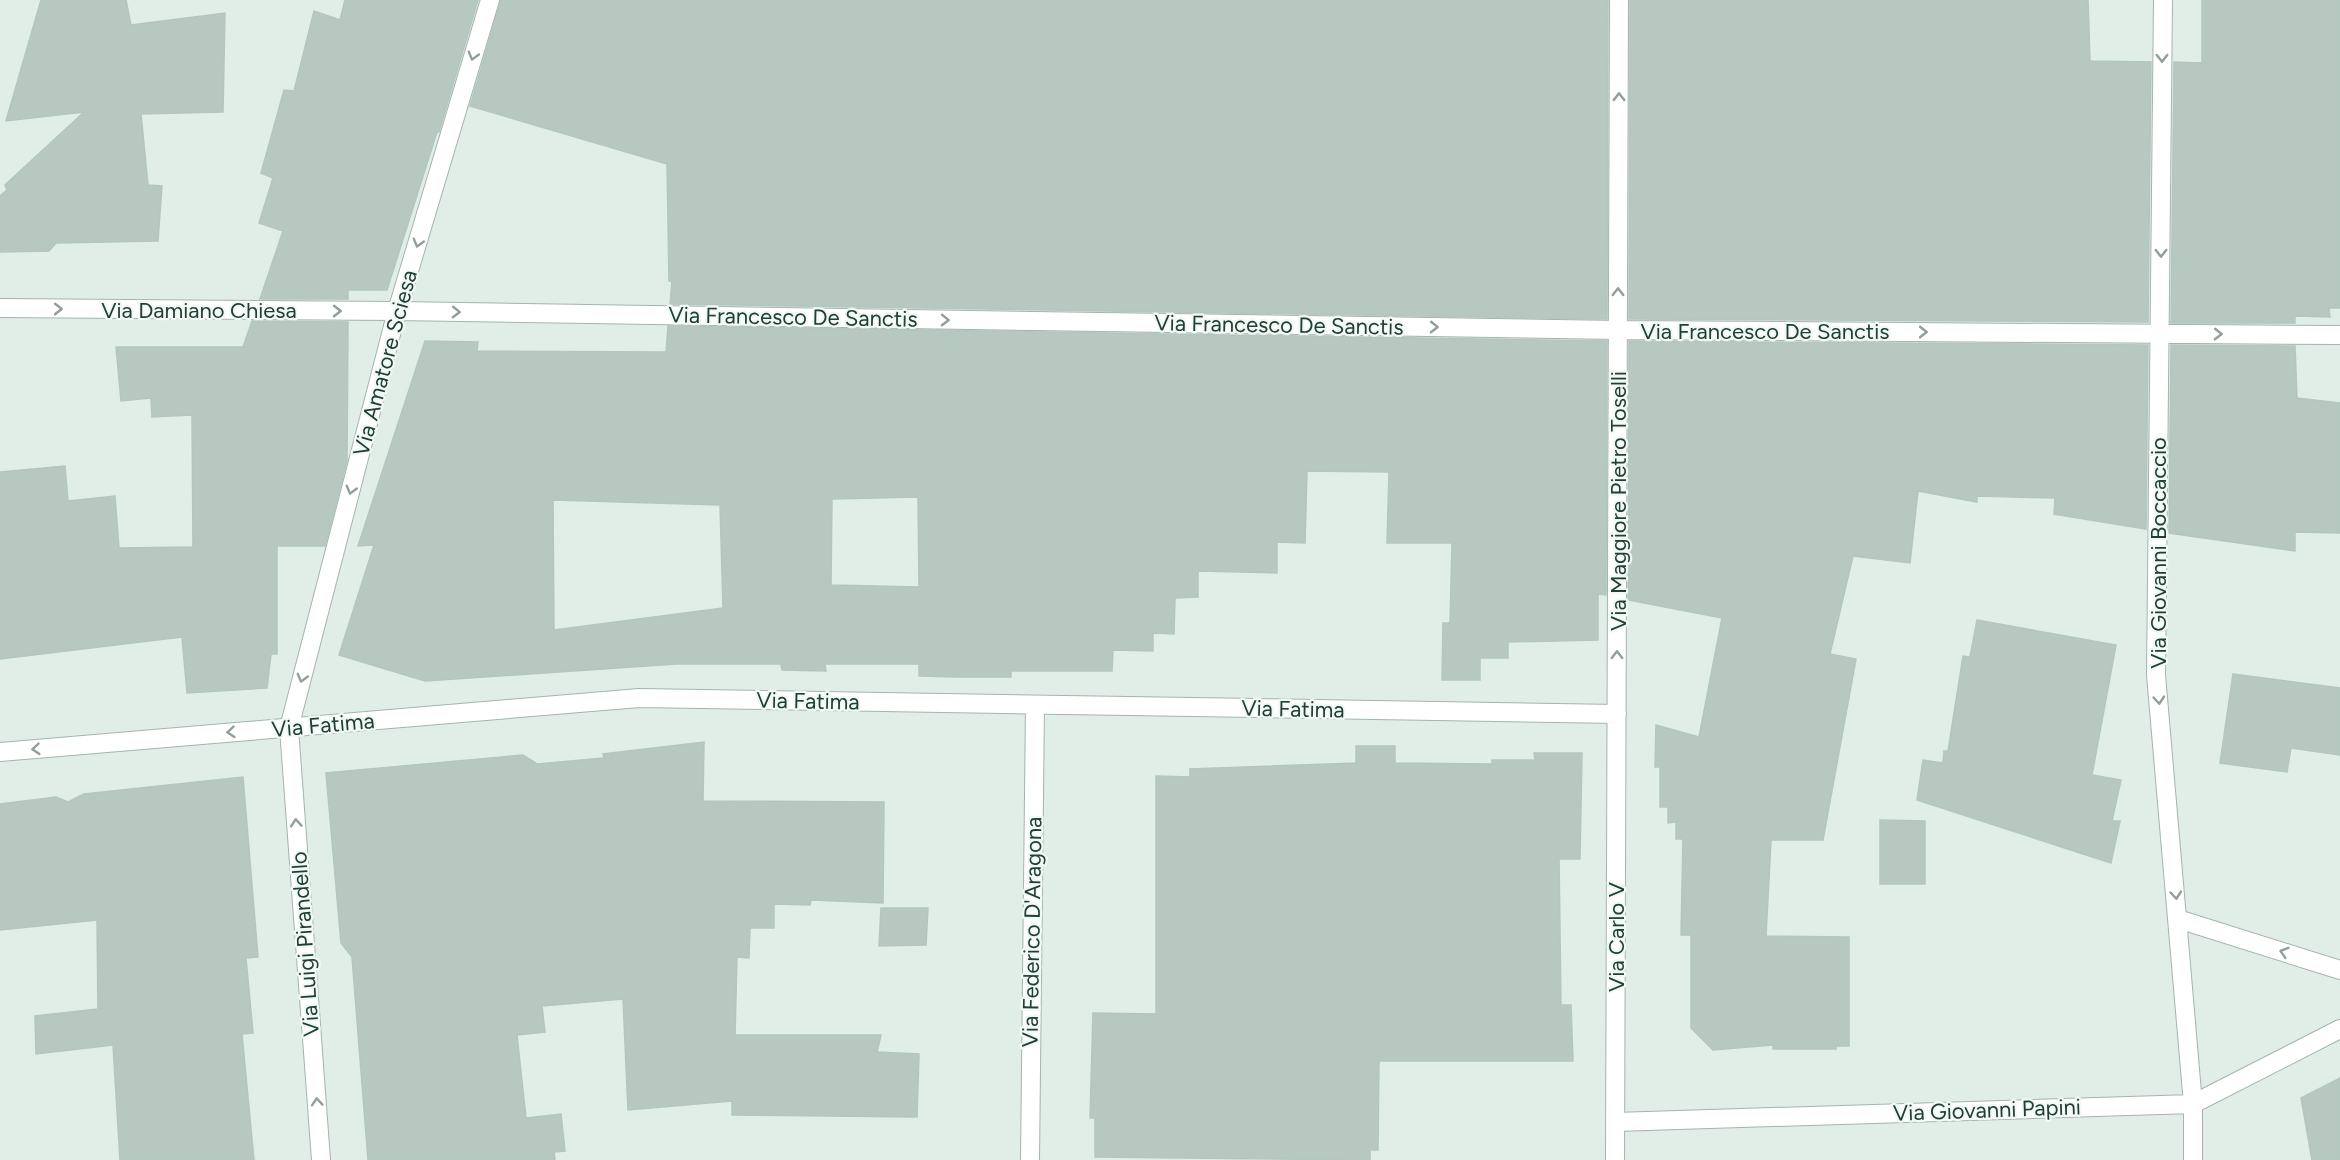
<svg xmlns="http://www.w3.org/2000/svg" width="2340" height="1160" font-family="Figtree,sans-serif">
<style>
.building{fill:#b6c8c0;stroke:#b3c7be;stroke-width:1.5;fill-rule:evenodd}
.lines{fill:none;stroke-linecap:round;stroke-linejoin:round}
.street-casing{stroke:#a3b5ae;stroke-width:20}
.street{stroke:#fff;stroke-width:18}
.oneway{stroke:#909f9a}
.labels{text-anchor:middle;dominant-baseline:central;stroke-width:4.5;stroke-linejoin:round;paint-order:stroke}
.street-label{font-size:22px;fill:#203f36;stroke:#f2f9f5}
</style>
<rect width="100%" height="100%" fill="#e1ede7"/>
<path class="building" d="M41 0H126L131 25 225 13 223 112 141 114 148 185 162 186 158 241 56 243 49 251 0 252V196L7 190 5 185 84 112 6 121Z
M345 0H478L439 132H437L387 290H348V299H260L283 231 259 223 273 178 261 173 284 90 294 91 314 11 340 20Z
M501 0H1608L1607 319 670 304 672 282 669 281 667 164 470 106Z
M1630 0H2088L2090 61 2151 62 2148 322 1629 319Z
M2202 0H2340V308H2329L2330 317 2295 316V323H2171L2174 62 2202 63Z
M252 321 348 322 347 461 325 546H277V654H271L267 688 187 693 182 637 0 659V472L65 466 68 501 115 496 119 548 193 547 192 415 152 417 151 398 121 401 116 347H243Z
M668 326 1607 341 1606 595 1598 594V640L1508 642V658H1480V680H1442L1443 623H1450L1452 543H1387L1389 472 1307 471 1305 543 1277 542V573L1198 571V597L1175 598 1174 634 1153 633V651L1113 650 1112 671H1011V677H957L919 676V664H825L826 671 782 670 781 664H676L425 681 339 655 374 545 358 546 425 341 478 342 477 351 666 352ZM918 497 919 587 831 585 832 499ZM553 500 720 505 723 608 554 630Z
M1629 341 2148 345 2146 529 2054 514 2055 498 1977 496V502L1918 491 1910 563 1853 556 1830 654 1856 659 1823 840H1771L1766 936 1849 937V1046H1836V1049H1773V1045L1713 1050 1691 1028V935H1681L1683 839H1676V822L1668 823V807H1660V767H1655L1656 725 1699 737 1722 618 1628 600Z
M2171 345 2295 346 2297 398 2340 403V533L2295 532V551L2169 533Z
M1977 620 2116 645 2092 775 2121 780 2112 821H2120L2111 863 1917 800 1923 760 1943 763 1944 751H1948L1963 656 1970 657Z
M2233 674 2340 688V755L2291 748 2287 772 2220 763Z
M704 742 703 801 884 802 883 903 811 900 810 905 774 904V928H750L749 958 737 957 735 1035H881L877 1052 919 1054 917 1117 732 1115V1101L628 1110 623 999 542 1006 545 1032 517 1035 526 1118 561 1114 565 1151 554 1152 555 1160H368L352 957 341 943 326 773 523 755 537 764 604 758 603 754Z
M1356 746H1395V763L1492 764V760H1535L1534 753H1582L1580 859H1559L1561 1005H1571L1573 1061H1379L1378 1150H1370V1160L1095 1157V1118H1090L1093 1013 1156 1014V776L1190 777V769L1356 763Z
M243 777 258 957 246 958 253 1033 242 1034 254 1160H120L113 1045 36 1054 35 1016 98 1009 97 920 0 930V804L56 797 68 802 84 794Z
M1880 820 1925 821V884H1880Z
M881 908H928L926 945 879 946Z
M2340 1078V1160H2312L2301 1098Z"/>
<g class="lines">
<defs>
<path id="street" d="M2163 0 2156 675 2193 1104V1160
M0 308 397 311 1618 330 2340 335
M0 752 639 698 1617 714
M2178 919 2340 970
M1615 1122 2193 1104 2340 1029
M321 1160 289 728 397 311 490 0
M1030 1160 1035 705
M1615 1160 1619 0"/>
</defs>
<use href="#street" class="street-casing"/>
<use href="#street" class="street"/>
</g>
<defs><path id="oneway-chevron" d="M-2-3.5L2.5 0L-2 3.5" fill="none" stroke-width="1.6" stroke-linecap="round" stroke-linejoin="round" transform="scale(1.5)"/></defs>
<g class="oneway">
<use href="#oneway-chevron" transform="translate(473 56) rotate(106)"/>
<use href="#oneway-chevron" transform="translate(2162 58) rotate(90)"/>
<use href="#oneway-chevron" transform="translate(1619 97) rotate(-90)"/>
<use href="#oneway-chevron" transform="translate(418 243) rotate(106)"/>
<use href="#oneway-chevron" transform="translate(2161 253) rotate(90)"/>
<use href="#oneway-chevron" transform="translate(1618 292) rotate(-90)"/>
<use href="#oneway-chevron" transform="translate(58 309)"/>
<use href="#oneway-chevron" transform="translate(337 311)"/>
<use href="#oneway-chevron" transform="translate(456 312) rotate(1)"/>
<use href="#oneway-chevron" transform="translate(945 320) rotate(1)"/>
<use href="#oneway-chevron" transform="translate(1434 327) rotate(1)"/>
<use href="#oneway-chevron" transform="translate(1923 332)"/>
<use href="#oneway-chevron" transform="translate(2218 334) rotate(1)"/>
<use href="#oneway-chevron" transform="translate(351 490) rotate(105)"/>
<use href="#oneway-chevron" transform="translate(1617 655) rotate(-90)"/>
<use href="#oneway-chevron" transform="translate(302 678) rotate(105)"/>
<use href="#oneway-chevron" transform="translate(2159 700) rotate(85)"/>
<use href="#oneway-chevron" transform="translate(231 732) rotate(175)"/>
<use href="#oneway-chevron" transform="translate(36 749) rotate(175)"/>
<use href="#oneway-chevron" transform="translate(296 823) rotate(-94)"/>
<use href="#oneway-chevron" transform="translate(2176 895) rotate(85)"/>
<use href="#oneway-chevron" transform="translate(2284 952) rotate(-163)"/>
<use href="#oneway-chevron" transform="translate(317 1102) rotate(-94)"/>
</g>
<g class="labels">
<g class="street-label">
<text x="199" y="310">Via Damiano Chiesa</text>
<text transform="translate(793 317) rotate(1)">Via Francesco De Sanctis</text>
<text transform="translate(1279 325) rotate(1)">Via Francesco De Sanctis</text>
<text x="1765" y="331">Via Francesco De Sanctis</text>
<text transform="translate(385 363) rotate(-75)">Via Amatore Sciesa</text>
<text transform="translate(1618 501) rotate(-90)">Via Maggiore Pietro Toselli</text>
<text transform="translate(2158 553) rotate(-90)">Via Giovanni Boccaccio</text>
<text transform="translate(808 701) rotate(1)">Via Fatima</text>
<text transform="translate(1293 709) rotate(1)">Via Fatima</text>
<text transform="translate(323 725) rotate(-5)">Via Fatima</text>
<text transform="translate(1032 932) rotate(-89)">Via Federico D'Aragona</text>
<text transform="translate(1616 937) rotate(-90)">Via Carlo V</text>
<text transform="translate(305 944) rotate(-94)">Via Luigi Pirandello</text>
<text transform="translate(1987 1110) rotate(-2)">Via Giovanni Papini</text>
</g>
</g>
</svg>
